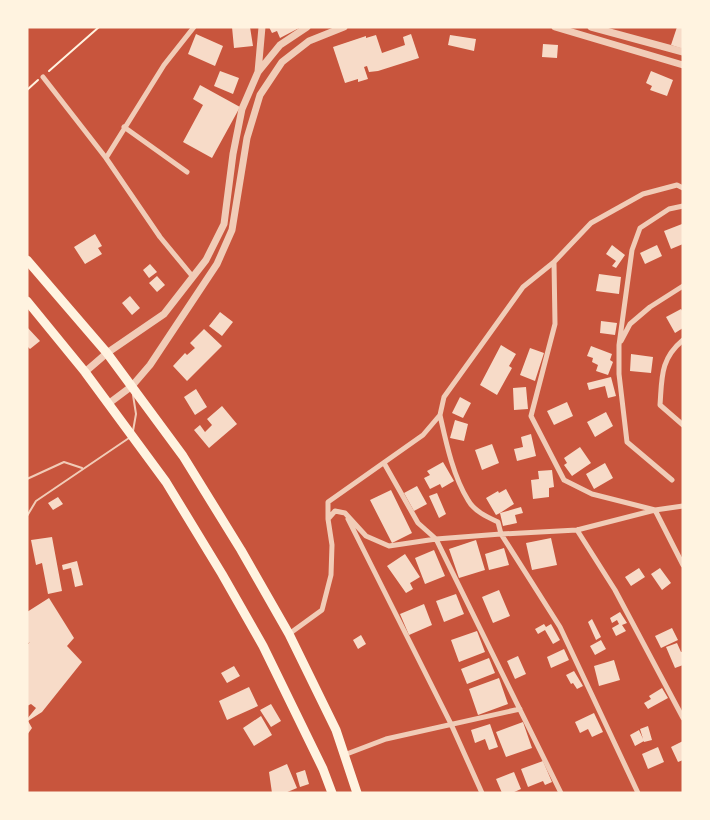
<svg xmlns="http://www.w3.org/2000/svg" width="710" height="820" font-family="'Sofia Sans Condensed',sans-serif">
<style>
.building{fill:#f7dbc8}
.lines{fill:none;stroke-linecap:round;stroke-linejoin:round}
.path{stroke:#fff3e0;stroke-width:2}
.service{stroke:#f1ccb7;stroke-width:2}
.minor{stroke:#f1ccb7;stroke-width:5}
.tertiary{stroke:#f1ccb7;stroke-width:7}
.trunk{stroke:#fff3e0;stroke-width:9}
</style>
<rect width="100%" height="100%" fill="#c8553d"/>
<path class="building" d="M232 27H250L253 46 234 48Z
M269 27H301L280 38 277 31 272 33Z
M677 27H683V49L671 45Z
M196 34 223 46 215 66 188 54Z
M411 34 419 58 378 71 369 72 367 66 364 67 368 79 358 82V79L345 83 333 47 366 36V38L376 35 382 53 405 45 403 37Z
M450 35 476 39 474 51 448 45Z
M543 44 558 45 557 58 542 57Z
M220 71 239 78 233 94 214 86Z
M651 71 673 80 667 96 650 90 652 86 646 83Z
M200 85 240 107 212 158 183 142 203 105 193 99Z
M682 224 683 244 671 249 664 231Z
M95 234 102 246 98 248 102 254 85 264 74 247Z
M612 245 625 255 616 268 612 266 616 261 606 254Z
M657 245 662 256 645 264 640 253Z
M150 264 157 272 149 278 143 270Z
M599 274 621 277 619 294 596 291Z
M157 276 165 285 157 292 149 283Z
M130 296 140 308 132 315 122 303Z
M681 309 683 312V328L675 333 666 317Z
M220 312 233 322 222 336 209 326Z
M601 321 617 323 615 335 600 333Z
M27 327 40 341 30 349 27 346Z
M204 329 222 346 187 381 173 366 185 353 187 355 195 348 190 343Z
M501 345 516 354 509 366 512 368 497 395 480 385Z
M591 346 612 354 610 360 613 362 608 375 596 371 598 365 592 362 593 358 587 356Z
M530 348 544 353 535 381 520 375Z
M631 354 653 357 651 373 630 371Z
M611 377 616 396 608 398 605 386 589 390 587 383Z
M526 387 528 409 514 410 513 388Z
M196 389 207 407 195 415 184 397Z
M460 397 471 403 463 418 452 413Z
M567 402 573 416 554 425 547 411Z
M222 406 237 424 209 448 194 430 200 425 205 432 212 425 207 419Z
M606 412 613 426 595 437 587 422Z
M455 420 468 424 464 441 450 438Z
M531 434 536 456 517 461 514 449 523 447 521 437Z
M492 444 499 463 482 470 475 450Z
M580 447 591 463 572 476 564 465 567 463 564 458Z
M443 462 454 481 442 488 440 484 430 489 424 478 430 475 427 471Z
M605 463 613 478 594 489 586 474Z
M552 470 554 487 549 488V497L533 499 531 480 539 479 538 471Z
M417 486 427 504 414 511 404 493Z
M506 489 514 504 500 513 521 507 523 513 515 515 517 523 503 526 500 513 496 515 486 498 498 491 499 493Z
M391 490 412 533 392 543 370 500Z
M437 493 446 514 439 518 429 496Z
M58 497 63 504 53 510 48 503Z
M52 537 62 591 48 594 42 563 36 565 31 540Z
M551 538 557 565 532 570 526 543Z
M476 540 485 570 459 578 449 549Z
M504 548 509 565 489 570 485 554Z
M434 550 445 576 425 584 415 558Z
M405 554 420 577 410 583 413 589 406 593 387 566Z
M77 561 83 585 75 587 71 568 63 570 62 565Z
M639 568 645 577 631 586 625 577Z
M660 568 671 583 662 590 651 574Z
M499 590 510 616 493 623 482 597Z
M456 594 464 614 444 622 436 601Z
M49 598 74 638 67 646 82 662 42 712 28 721 32 728 27 735V719L36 708 31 704 27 706V645L30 642 27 644V612Z
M424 604 432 625 409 635 400 614Z
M620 612 627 623 622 625 626 631 616 636 612 628 619 624 617 620 612 623 610 618Z
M592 619 601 637 596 640 588 622Z
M544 624 546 627 551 624 560 640 553 644 545 630 538 634 535 629Z
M672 628 678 640 661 648 655 636Z
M477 631 485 652 459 662 451 640Z
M361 635 366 644 358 649 353 640Z
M601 640 606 649 595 655 590 646Z
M677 643 681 652H683V665L675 668 666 647Z
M564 649 569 660 551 668 547 657Z
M518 656 526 674 515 679 507 661Z
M489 658 495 673 467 684 461 669Z
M614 660 620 680 599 686 594 666Z
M234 666 240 676 227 683 221 673Z
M574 671 583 686 577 689 573 683 571 684 566 675Z
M499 678 508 704 478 715 469 689Z
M249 687 258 706 227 720 219 701Z
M662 688 668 698 648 709 644 703 651 699 649 696Z
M271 704 281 721 271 727 260 710Z
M594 713 603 732 592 737 588 729 580 733 575 722Z
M261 716 272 735 254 746 243 728Z
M523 722 532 748 506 757 496 732Z
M490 724 498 747 489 750 485 739 475 743 471 730Z
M648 726 652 740 644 742 640 729Z
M639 730 644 741 635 746 630 735Z
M683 741V760L678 762 671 747Z
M658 747 664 762 648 769 642 754Z
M543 761 552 782 545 785 543 781 528 787 521 769Z
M287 764 297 788 285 793H272L269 772Z
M305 770 309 784 300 787 296 773Z
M514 772 521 789 512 793H502L496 779Z"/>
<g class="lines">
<path class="path" d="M49 71 99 27
M27 90 38 80"/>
<path class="service" d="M133 431 136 414 133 395
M27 479 64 462 82 468
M27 516 36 501 129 438"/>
<path class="minor" d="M43 77 106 158
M124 127 187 172
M554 262 555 324 531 416 564 480 592 494 655 510 683 565
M193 277 160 237 106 158 164 65 194 27
M683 340C660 359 662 378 660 405L683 425
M621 341 630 324 650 307 683 286
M440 415C446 442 453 476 468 500 474 511 487 517 498 522L501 534 577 530 655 510 683 506
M384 463 418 523 436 539 561 793
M672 480 627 442 619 374V345L632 250 640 228 669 209 683 206
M328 519V502L423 435 440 415 444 397 523 287 554 262 591 223 643 194 677 185 683 188
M348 519 451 724 482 793
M577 530 615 590 683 718
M289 634 322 610 331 575 332 545 328 519 335 511 345 513 366 536 389 546 436 539 501 534 560 627 638 793
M344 755 386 739 520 709"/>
<path class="tertiary" d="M555 27 683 65
M591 27 683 52
M258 72 262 27
M85 372 107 353 164 314 206 260 224 224 233 154 242 109 258 72 280 45 307 27
M108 404 132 386 150 365 217 264 232 230 247 138 260 95 282 62 309 41 344 27"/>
<path class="trunk" d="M27 260 107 353 183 456 241 550 289 634 336 730 357 793
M27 301 85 372 166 482 222 574 263 646 323 769 332 793"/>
</g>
<rect width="710" height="820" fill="none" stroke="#fff3e0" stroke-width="57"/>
</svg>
